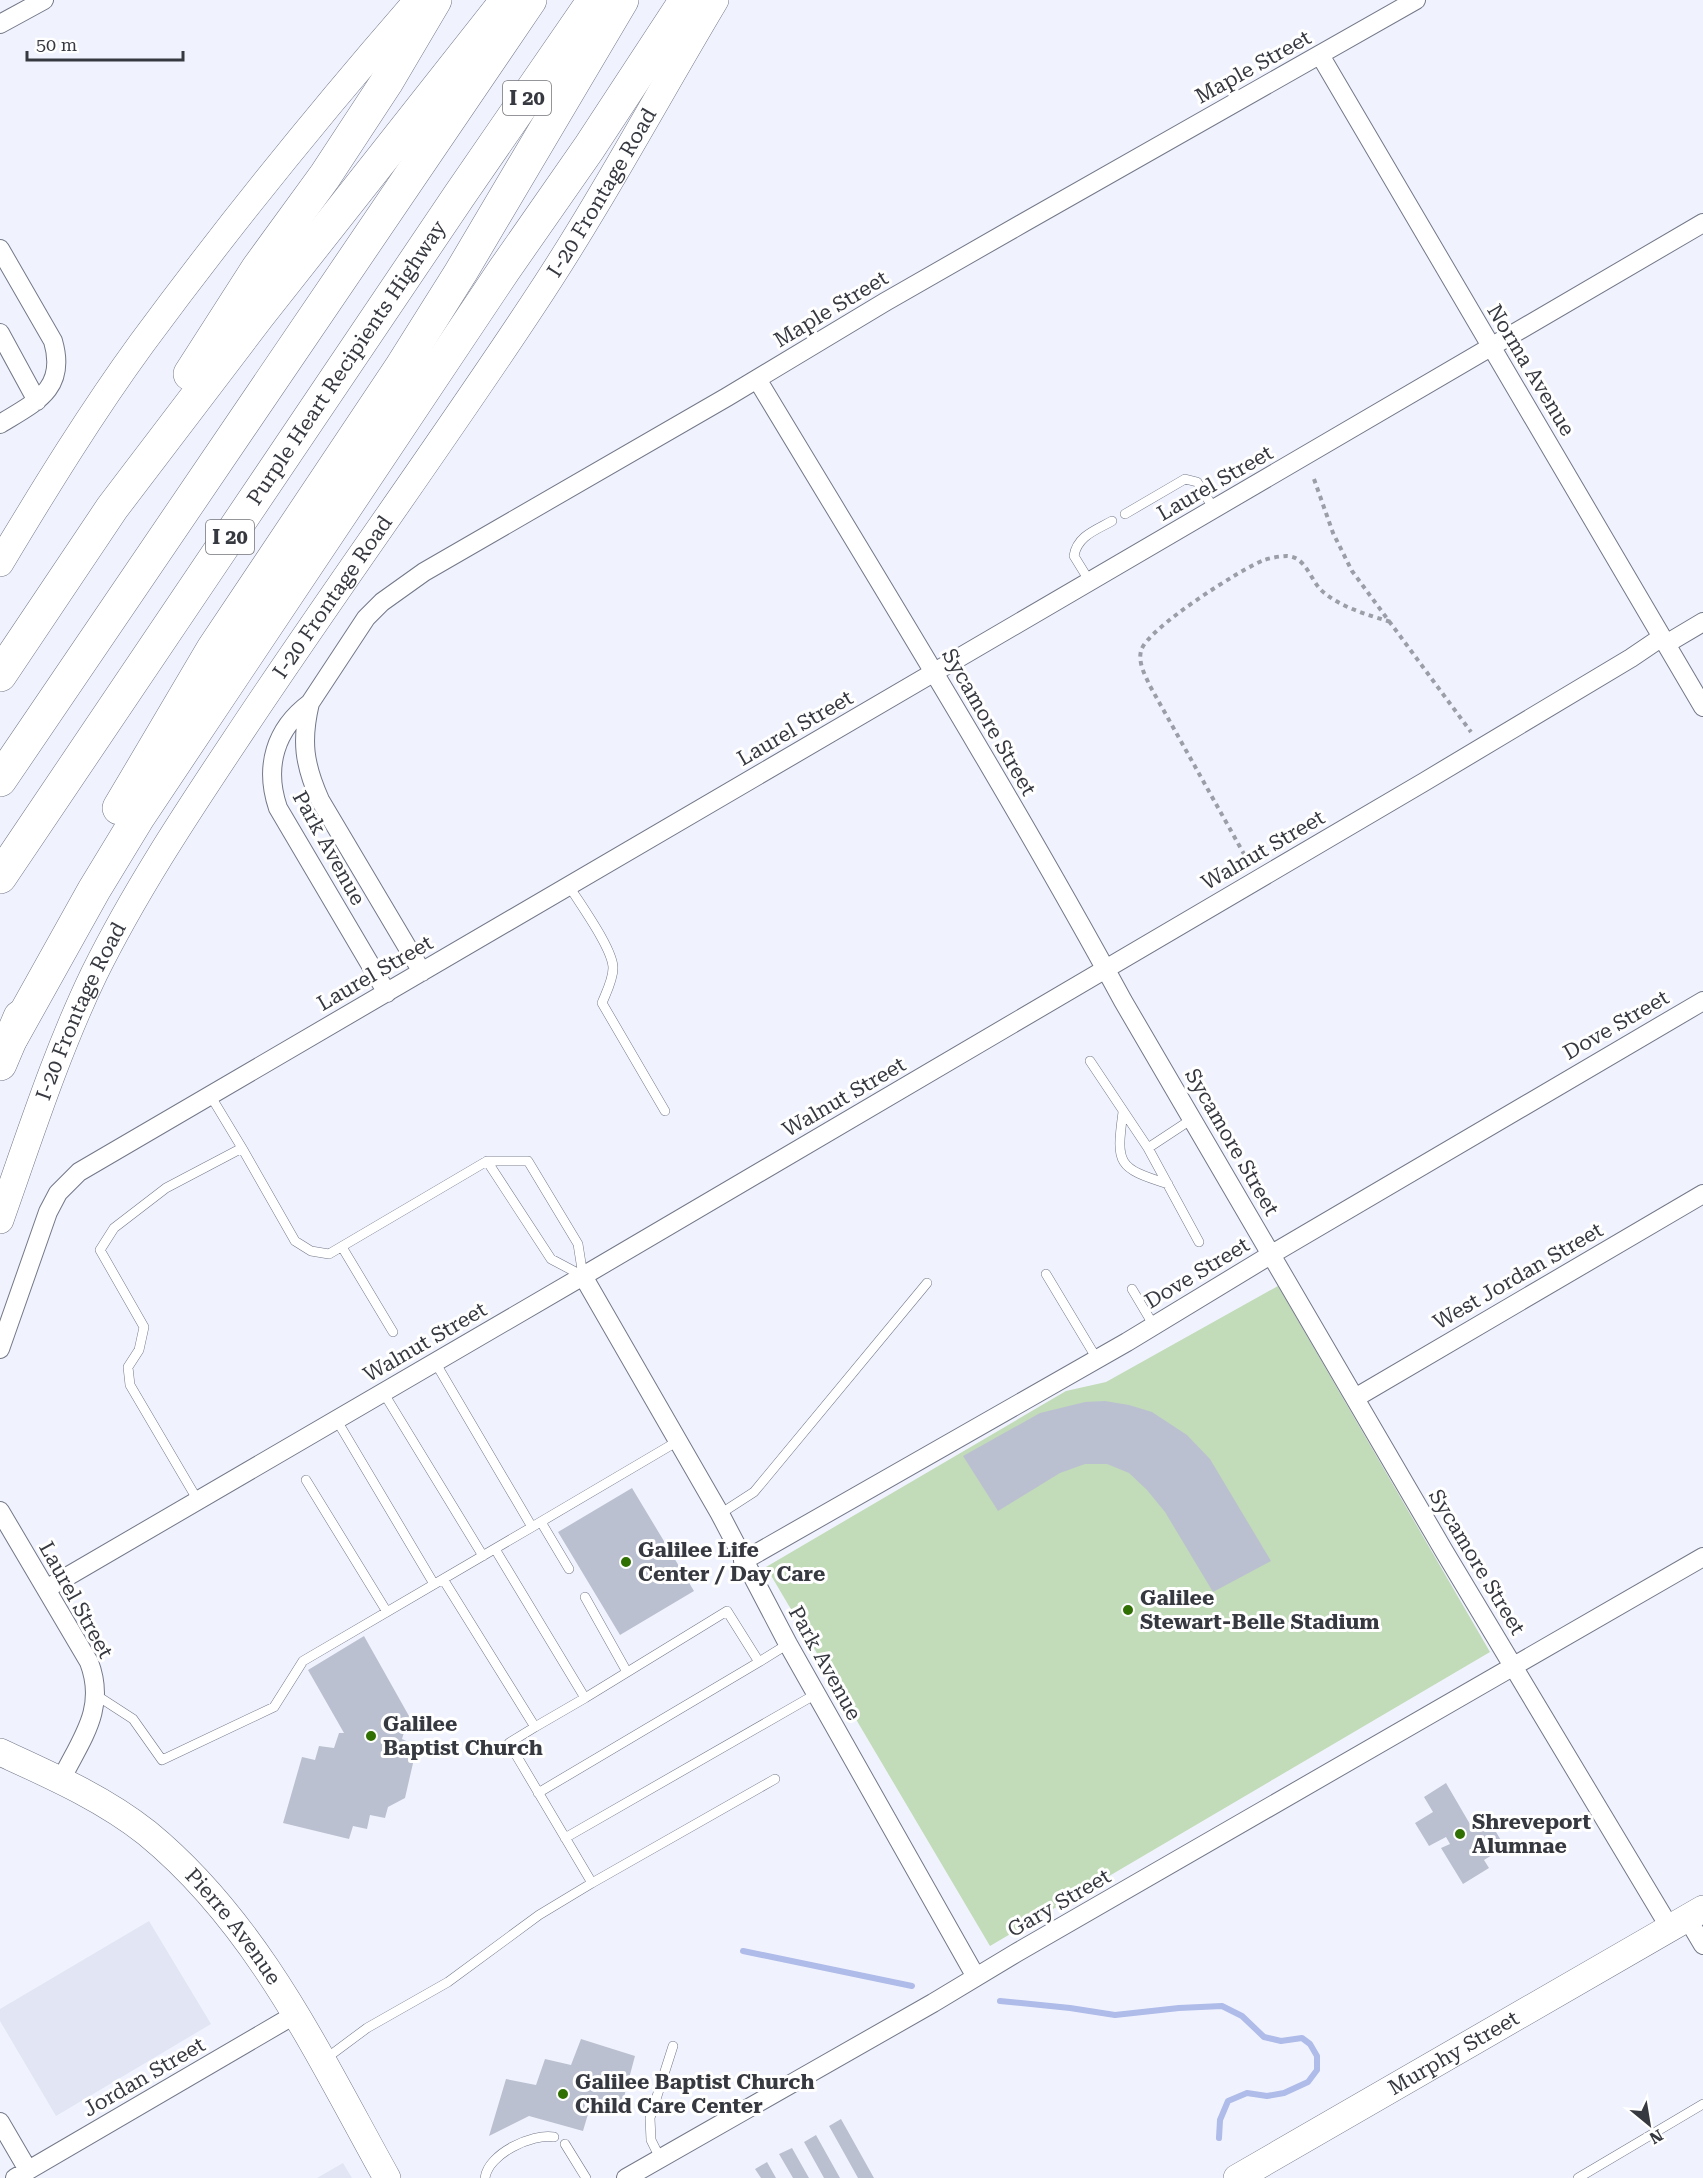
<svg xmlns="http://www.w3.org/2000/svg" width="1703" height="2178" font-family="'Roboto Serif',serif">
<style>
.built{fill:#e1e5f4}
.green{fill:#c2dbb8}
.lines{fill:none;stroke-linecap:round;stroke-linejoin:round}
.stream{stroke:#afbbe8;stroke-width:6}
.building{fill:#bbc0d1}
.lane-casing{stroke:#737888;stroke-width:10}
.street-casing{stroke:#737888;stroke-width:20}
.secondary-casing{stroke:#737888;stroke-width:28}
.highway-casing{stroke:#737888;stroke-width:34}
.path{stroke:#9b9ea7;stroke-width:4;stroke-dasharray:4.5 4.5;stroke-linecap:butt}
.lane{stroke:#fff;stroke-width:9}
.street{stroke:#fff;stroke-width:18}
.secondary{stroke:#fff;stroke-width:27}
.highway{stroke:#fff;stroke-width:33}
.poi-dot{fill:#306f02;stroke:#fff;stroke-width:2}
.labels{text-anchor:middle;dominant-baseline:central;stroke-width:6;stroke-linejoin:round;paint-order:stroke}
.shield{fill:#fff;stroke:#737479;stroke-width:1.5}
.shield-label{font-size:20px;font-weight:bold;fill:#373940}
.street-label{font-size:21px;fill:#373940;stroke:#fff}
.poi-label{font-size:21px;font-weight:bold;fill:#373940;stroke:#fff;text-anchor:start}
</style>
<rect width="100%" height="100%" fill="#f0f3fe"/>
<path class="built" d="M149 1921 211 2024 56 2116 0 2021V2009Z
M343 2163 352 2178H317Z"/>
<path class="green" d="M1278 1286 1490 1652 990 1946 766 1567 1066 1391 1106 1382Z"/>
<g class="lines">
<path class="stream" d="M743 1951 912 1986
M1000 2001 1070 2008 1115 2015 1179 2008 1222 2006 1242 2016 1264 2037 1281 2041 1302 2038 1310 2044 1317 2056V2070L1308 2082 1284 2093 1267 2096 1247 2093 1228 2101 1220 2120 1219 2138"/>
</g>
<path class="building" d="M1105 1401 1129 1405 1152 1412 1187 1435 1210 1459 1271 1561 1213 1592 1165 1512 1147 1490 1129 1473 1107 1464H1085L1060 1473 998 1511 963 1456 1040 1413 1085 1402Z
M632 1488 694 1591 620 1635 558 1532Z
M364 1636 409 1716 402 1739 417 1746 405 1798 388 1807 385 1818 370 1815 367 1829 353 1826 349 1839 283 1823 302 1757 315 1760 319 1746 334 1748 339 1733H344L308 1670Z
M1446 1783 1474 1831 1490 1822 1505 1847 1484 1860 1489 1868 1463 1884 1441 1848 1450 1844 1446 1837 1429 1846 1415 1823 1433 1812 1424 1797Z
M581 2039 635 2056 620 2112 591 2104 583 2131 529 2116 489 2136 506 2079 536 2085 545 2059 571 2065Z
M841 2119 874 2178H858L829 2126Z
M816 2135 840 2178H824L804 2142Z
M792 2148 809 2178H793L779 2154Z
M767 2162 776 2178H761L755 2169Z"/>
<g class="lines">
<defs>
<path id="lane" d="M1125 514 1185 479 1197 482 1214 509
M1090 582 1074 556C1077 536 1096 530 1112 521
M569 886C580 904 613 949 613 968 613 980 606 993 602 1003L665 1111
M1090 1061 1148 1148
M210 1095 242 1148
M1123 1112C1116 1164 1117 1168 1168 1184
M1192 1119 1148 1148 1199 1242
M487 1161 551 1259 583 1276
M342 1247 393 1332
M1046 1274 1097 1359
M1132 1289 1154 1326
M383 1392 483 1556
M336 1419 434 1584
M306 1480 387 1612
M197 1499 130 1385 128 1367 139 1350 144 1327 100 1250 114 1228 166 1188 242 1148 295 1241 311 1251 329 1254 487 1161H528L578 1244 583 1276
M720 1514 754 1492 927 1283
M541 1522 569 1569
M532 1527 678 1441
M443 1579 535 1727 585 1698 495 1549
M585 1597 627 1672
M96 1695 133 1719 162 1760 274 1707 303 1661 532 1527 435 1362
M585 1698 727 1611 759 1662 788 1644
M535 1727 509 1743 592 1883 775 1779
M538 1793 759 1662
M565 1838 816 1694
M324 2060 367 2028 448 1982 539 1915 592 1883
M565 2144 586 2178
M660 2158 651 2140 650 2118 673 2046
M485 2178C488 2154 532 2133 554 2137
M1578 2178 1703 2104"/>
<path id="street" d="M0 24 44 0
M1320 55 1703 707
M0 249 53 341C67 389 36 402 0 424
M0 333 37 401
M757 379C881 585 1008 790 1123 1001L1444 1551 1670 1928
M1666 644 1703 622
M310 703C301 741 304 764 320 800L422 972
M387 993 278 808C264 767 275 729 310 703L366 618 382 602 424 572 727 397 885 302 1023 223 1416 0
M583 1276 720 1514 788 1644 976 1977
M0 1349 48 1212 58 1193 79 1172 1703 223
M1355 1398 1703 1194
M0 1511 89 1662C107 1709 81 1739 61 1780
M743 1561 1127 1342 1272 1254 1703 1001
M46 1589 583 1276 1424 782 1631 658 1662 637
M1687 1918 1703 1945
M0 2122 28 2170
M15 2178 296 2014
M626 2178 933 2003 1016 1953 1703 1557"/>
<g id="secondary">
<path d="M0 563C45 488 91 413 142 343 229 225 322 110 418 0"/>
<path id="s1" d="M0 1220C29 1138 56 1053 94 974 134 893 184 817 234 742 331 595 435 453 532 306 598 207 654 102 715 0"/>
<path id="s2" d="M0 1752C50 1775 103 1798 147 1833 258 1924 319 2056 387 2178"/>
<path id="s3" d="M1237 2178 1703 1909"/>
</g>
<g id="highway">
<path d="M190 374 258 268 325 176 386 83 435 0"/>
<path d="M0 675 112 508 258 316 504 4"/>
<path d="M0 780 530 0"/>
<path d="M119 808 213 649 400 369 461 272 622 0"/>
<path id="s4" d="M0 877 459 196 594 0"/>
<path d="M12 1037 94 890 139 816 504 270 589 148 686 0"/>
<path d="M0 1064 20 1017"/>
</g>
</defs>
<use href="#lane" class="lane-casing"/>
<use href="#street" class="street-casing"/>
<use href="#secondary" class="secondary-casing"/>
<use href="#highway" class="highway-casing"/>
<path class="path" d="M1314 479 1333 533 1352 571 1471 732
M1249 863 1150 686C1145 675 1138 663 1141 651 1146 629 1241 569 1264 560 1270 558 1280 556 1287 556 1306 557 1310 579 1321 590 1339 607 1368 615 1391 622"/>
<use href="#lane" class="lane"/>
<use href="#street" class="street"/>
<use href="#secondary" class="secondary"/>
<use href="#highway" class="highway"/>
</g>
<g class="poi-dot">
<circle cx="626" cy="1562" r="6"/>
<circle cx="1128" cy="1610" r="6"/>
<circle cx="371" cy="1736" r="6"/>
<circle cx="1460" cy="1834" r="6"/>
<circle cx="563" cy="2094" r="6"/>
</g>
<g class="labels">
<g class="shield">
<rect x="503" y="81" width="48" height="34" rx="4.5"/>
<rect x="206" y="520" width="48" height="34" rx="4.5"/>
</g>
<g class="shield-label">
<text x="527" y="98">I 20</text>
<text x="230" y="537">I 20</text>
</g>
<g class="street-label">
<text transform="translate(1253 67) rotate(-29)">Maple Street</text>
<text stroke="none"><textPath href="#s1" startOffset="1196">I-20 Frontage Road</textPath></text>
<text transform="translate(831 309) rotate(-31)">Maple Street</text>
<text stroke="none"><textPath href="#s4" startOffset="620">Purple Heart Recipients Highway</textPath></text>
<text transform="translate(1531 370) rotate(59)">Norma Avenue</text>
<text transform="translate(1215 483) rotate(-30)">Laurel Street</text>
<text stroke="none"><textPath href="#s1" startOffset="710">I-20 Frontage Road</textPath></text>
<text transform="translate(989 722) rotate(60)">Sycamore Street</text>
<text transform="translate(795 728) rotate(-30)">Laurel Street</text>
<text transform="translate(329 848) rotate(61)">Park Avenue</text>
<text transform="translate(1263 850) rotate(-30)">Walnut Street</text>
<text transform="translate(375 973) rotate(-30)">Laurel Street</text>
<text stroke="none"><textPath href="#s1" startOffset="224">I-20 Frontage Road</textPath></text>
<text transform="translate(1616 1025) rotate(-30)">Dove Street</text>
<text transform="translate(844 1097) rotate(-30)">Walnut Street</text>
<text transform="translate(1232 1142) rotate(60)">Sycamore Street</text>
<text transform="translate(1197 1273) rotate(-31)">Dove Street</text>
<text transform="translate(1518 1276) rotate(-30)">West Jordan Street</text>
<text transform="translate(425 1342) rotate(-30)">Walnut Street</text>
<text transform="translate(1477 1562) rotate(59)">Sycamore Street</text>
<text transform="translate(76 1600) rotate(61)">Laurel Street</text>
<text transform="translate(825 1663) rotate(61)">Park Avenue</text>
<text transform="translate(1059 1903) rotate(-30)">Gary Street</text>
<text stroke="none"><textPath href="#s2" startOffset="296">Pierre Avenue</textPath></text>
<text stroke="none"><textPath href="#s3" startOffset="250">Murphy Street</textPath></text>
<text transform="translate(144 2077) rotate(-30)">Jordan Street</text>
</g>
<g class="poi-label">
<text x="638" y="1550">Galilee Life<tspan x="638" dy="24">Center / Day Care</tspan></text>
<text x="1140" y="1598">Galilee<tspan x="1140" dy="24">Stewart-Belle Stadium</tspan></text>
<text x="383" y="1724">Galilee<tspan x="383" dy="24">Baptist Church</tspan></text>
<text x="1472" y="1822">Shreveport<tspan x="1472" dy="24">Alumnae</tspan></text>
<text x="575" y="2082">Galilee Baptist Church<tspan x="575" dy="24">Child Care Center</tspan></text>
</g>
</g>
<g transform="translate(1649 2124) rotate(150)" stroke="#ffffff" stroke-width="4.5" paint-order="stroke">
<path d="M0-4.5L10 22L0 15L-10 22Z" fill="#373940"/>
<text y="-9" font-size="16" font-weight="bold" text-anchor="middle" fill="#373940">N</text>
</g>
<path d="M27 51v9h156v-9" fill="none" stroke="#373940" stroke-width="3"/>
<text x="36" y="51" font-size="18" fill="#373940" stroke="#ffffff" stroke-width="4.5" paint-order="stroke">50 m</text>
</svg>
